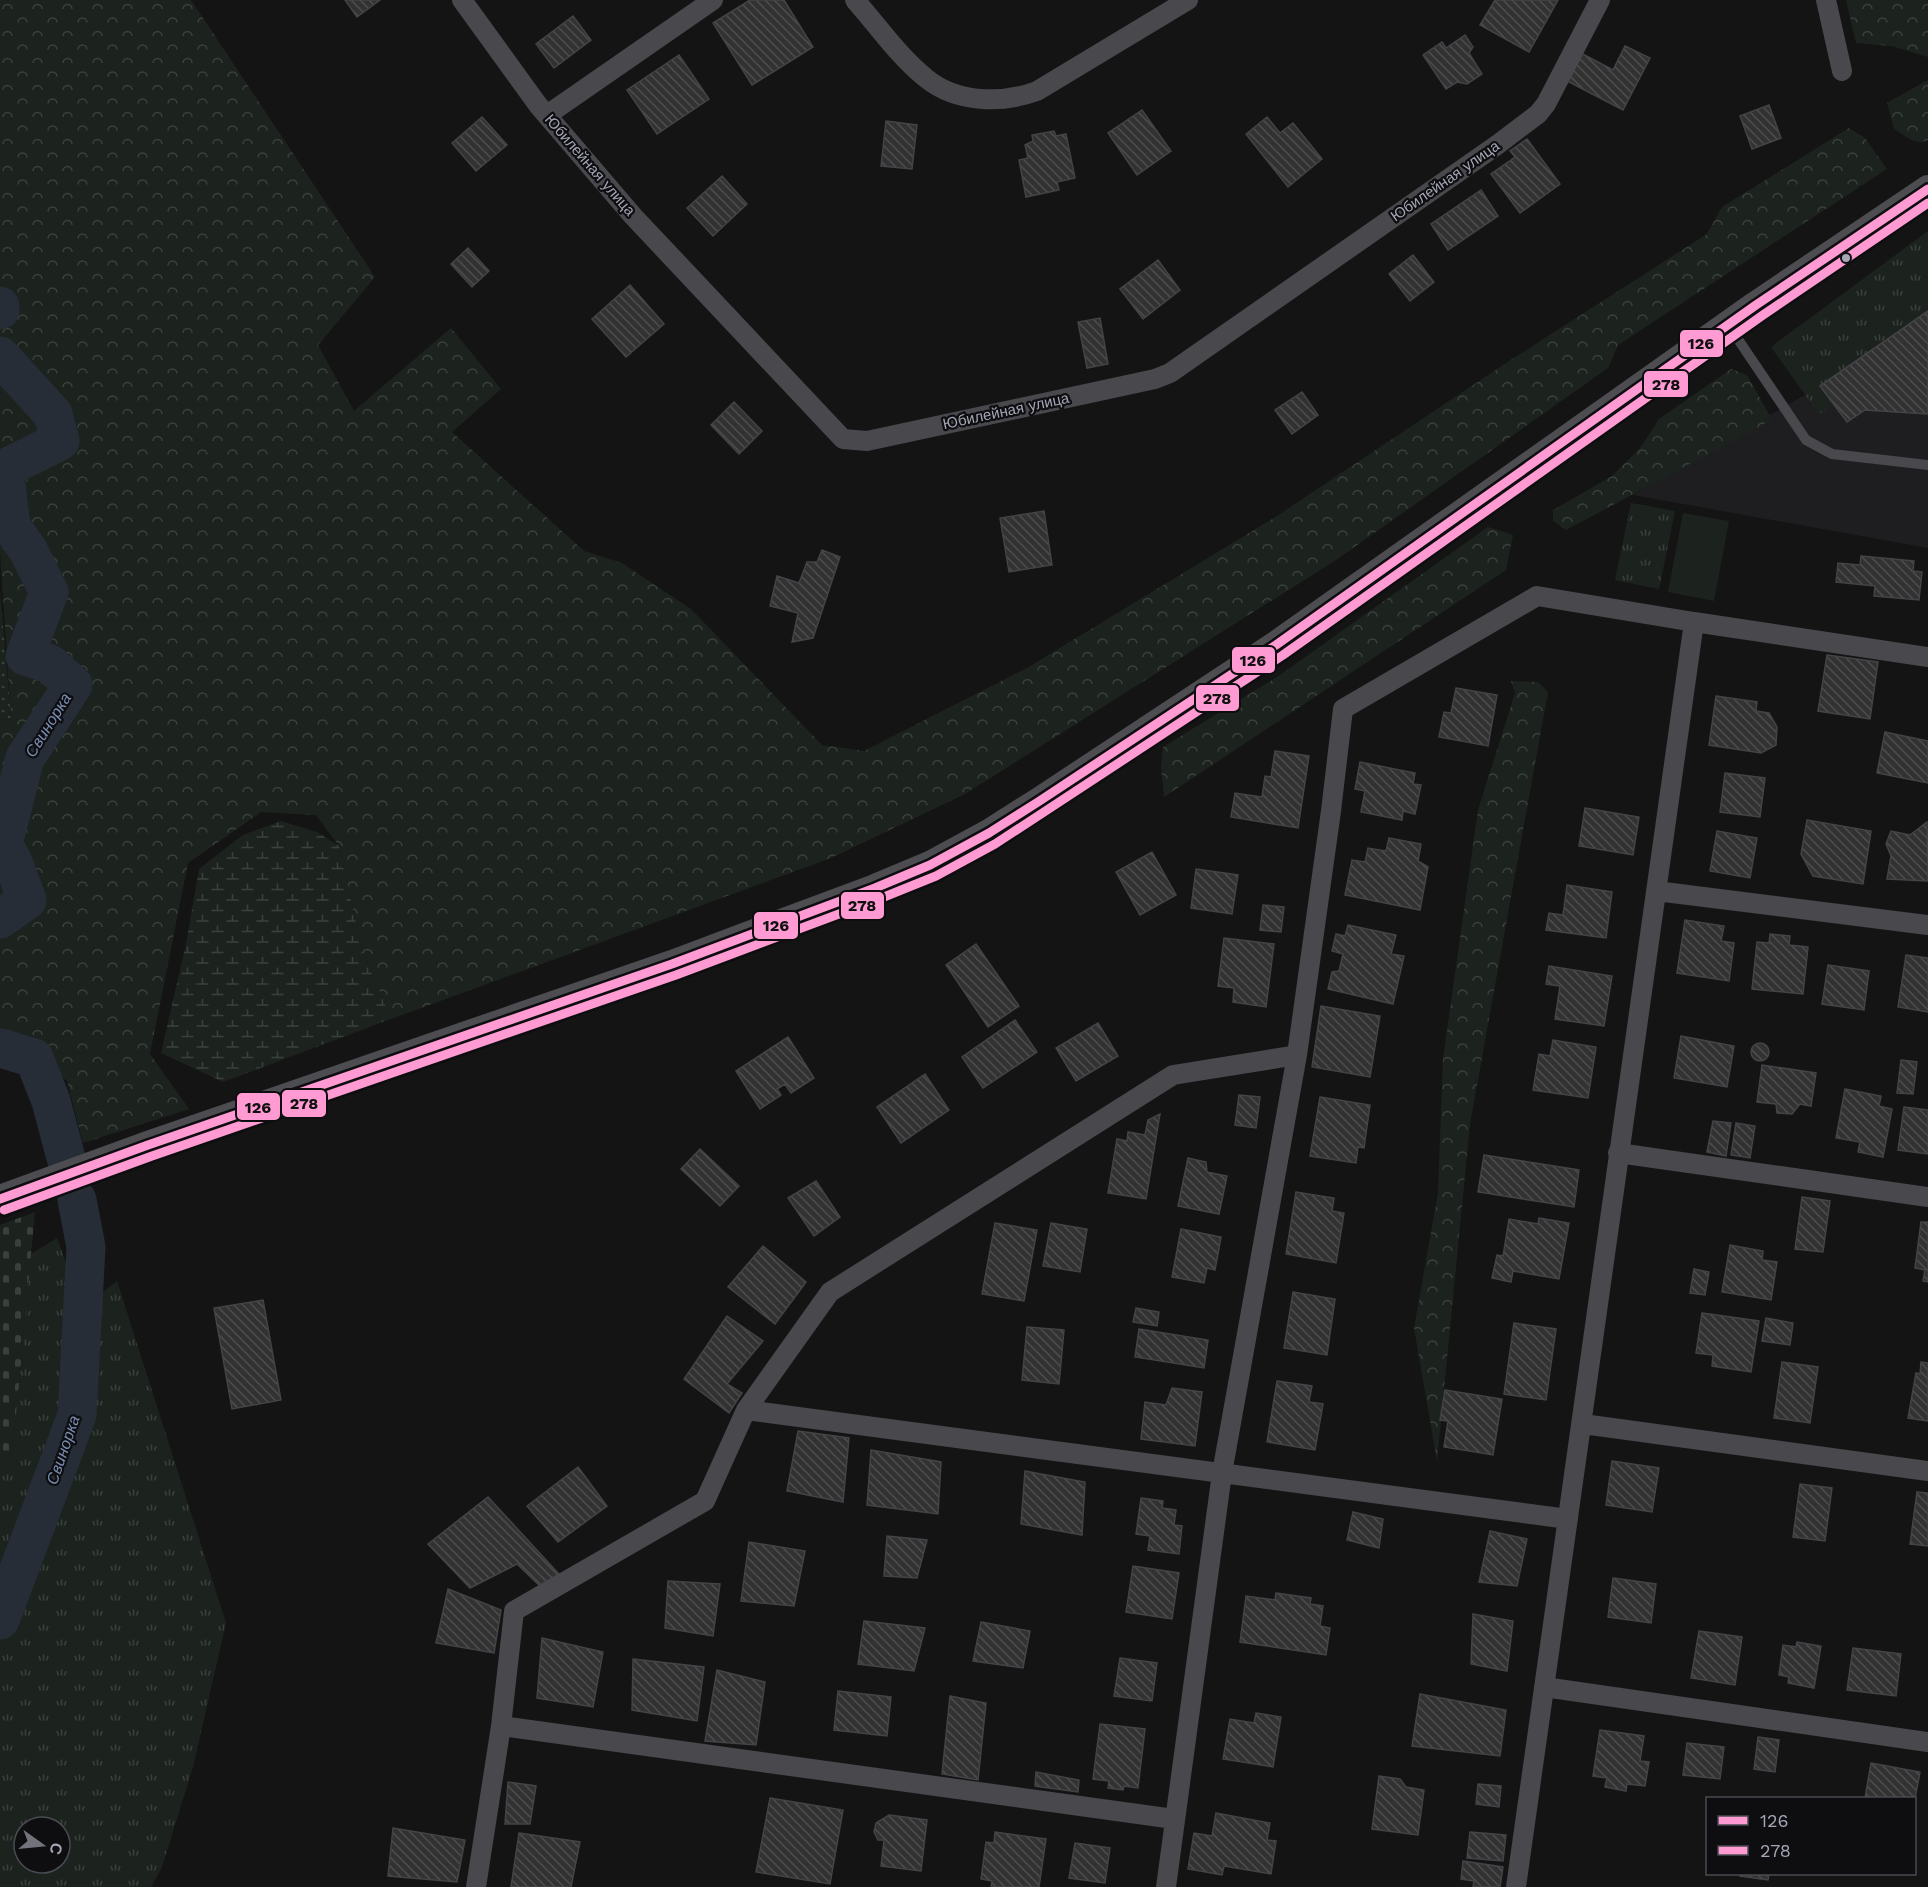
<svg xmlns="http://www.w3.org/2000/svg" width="1928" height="1887" font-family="'Work Sans',sans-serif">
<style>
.built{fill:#1e1e20}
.grass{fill:url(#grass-tufts);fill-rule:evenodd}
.forest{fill:url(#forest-crowns)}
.wetland{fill:url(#wetland-marsh)}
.cemetery{fill:url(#cemetery-stones)}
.garden{fill:url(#garden-dots)}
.pitch{fill:#1c231e}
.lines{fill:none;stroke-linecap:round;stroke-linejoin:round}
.river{stroke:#272d36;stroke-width:39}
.building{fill:url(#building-back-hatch);stroke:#434348;stroke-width:1.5}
.lane{stroke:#48484d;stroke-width:10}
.street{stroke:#48484d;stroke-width:20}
.secondary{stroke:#4c4c51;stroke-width:28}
.bus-1-casing{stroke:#0e0e10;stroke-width:14}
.bus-2-casing{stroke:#0e0e10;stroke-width:14}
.bus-1{stroke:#ff9ad2;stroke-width:9}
.bus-2{stroke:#ff9ad2;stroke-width:9}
.bus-dot{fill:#a4a6b6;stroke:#0e0e10;stroke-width:2}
.labels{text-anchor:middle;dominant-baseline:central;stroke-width:4.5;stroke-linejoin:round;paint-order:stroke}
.street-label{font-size:15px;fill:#a4a6b6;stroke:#0e0e10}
.water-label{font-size:16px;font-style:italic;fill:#798eb3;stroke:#0e0e10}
.line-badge{stroke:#0e0e10;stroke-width:2}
.pale-badge-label{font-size:16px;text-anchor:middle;font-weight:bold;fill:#111}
</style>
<defs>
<pattern id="grass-tufts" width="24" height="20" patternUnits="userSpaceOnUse" patternTransform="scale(1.5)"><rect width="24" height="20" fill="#1c231e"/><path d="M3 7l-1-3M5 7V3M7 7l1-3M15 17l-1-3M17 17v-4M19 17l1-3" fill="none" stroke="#3a403c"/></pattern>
<pattern id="forest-crowns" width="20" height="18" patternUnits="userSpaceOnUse" patternTransform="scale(1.5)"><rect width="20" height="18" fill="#1c231e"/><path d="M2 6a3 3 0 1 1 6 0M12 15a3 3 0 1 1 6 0" fill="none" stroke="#3a403c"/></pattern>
<pattern id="wetland-marsh" width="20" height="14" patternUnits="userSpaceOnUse" patternTransform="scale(1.5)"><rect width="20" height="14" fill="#1c231e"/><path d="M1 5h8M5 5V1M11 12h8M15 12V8" fill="none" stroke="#3a403c"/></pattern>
<pattern id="cemetery-stones" width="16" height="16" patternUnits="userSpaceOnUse" patternTransform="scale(1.5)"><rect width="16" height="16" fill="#1c231e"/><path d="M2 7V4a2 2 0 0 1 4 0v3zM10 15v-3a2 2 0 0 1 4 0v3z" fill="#3a403c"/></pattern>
<pattern id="garden-dots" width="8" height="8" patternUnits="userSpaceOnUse" patternTransform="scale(1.5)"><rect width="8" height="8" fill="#1c231e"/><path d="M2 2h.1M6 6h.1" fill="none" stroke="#3a403c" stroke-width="1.8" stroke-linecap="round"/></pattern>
<pattern id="building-back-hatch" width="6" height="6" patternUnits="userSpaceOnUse" patternTransform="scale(1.5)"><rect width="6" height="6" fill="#323233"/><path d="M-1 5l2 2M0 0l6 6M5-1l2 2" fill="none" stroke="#4d4d4e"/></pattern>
</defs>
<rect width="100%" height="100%" fill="#141414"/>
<path class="built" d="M1928 311V548L1633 495 1820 386Z"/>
<path class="grass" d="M1928 231V311L1834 405 1819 414 1771 347Z
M1631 503 1675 511 1659 589 1615 580Z
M57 1238 82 1309 117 1281 226 1623 193 1767 162 1867 151 1887H0V1474L13 1448 31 1254ZM24 1827H60V1863H24Z"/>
<path class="forest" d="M0 0H191L375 277 318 345 354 411 451 328 501 389 452 432 584 551 622 563 691 609 822 745 864 751 1027 668 1277 516 1506 363 1707 234 1722 207 1849 128 1865 138 1887 169 1618 345 1608 368 1336 560 965 794 831 858 391 1019 362 950 339 846 316 815 261 812 188 863 150 1054 189 1109 83 1143 67 1081 10 1035H0V720L11 718 0 552Z
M1846 0H1928V57L1892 46 1856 43Z
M1928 80V140C1916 146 1904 135 1894 129L1887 103Z
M1731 369 1747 375 1771 418 1763 425 1566 530 1553 521V510L1612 476 1641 447 1659 419Z
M1488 527 1513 535 1506 570 1164 797 1161 767 1163 747 1280 675Z
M1511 681 1538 682 1548 692 1470 1124 1437 1461 1414 1328 1438 1193 1443 1059 1478 810 1515 693Z"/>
<path class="wetland" d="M281 821 317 832 339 846 362 950 391 1019 223 1082 161 1053 186 944 199 869 243 835Z"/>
<path class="cemetery" d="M35 1212 13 1448 0 1474V1225Z"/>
<path class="garden" d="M0 589 11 718 0 720Z"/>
<path class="pitch" d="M1683 513 1729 521 1714 601 1668 592Z"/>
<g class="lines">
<path class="river" d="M0 306V310
M0 356 53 414 60 441 4 469 11 526 28 550 49 592 25 656 50 664 73 685 25 758 3 844 13 862 27 900 0 919
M0 1048 34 1058 51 1101 66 1158
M0 1620 77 1415 86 1247 77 1200"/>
</g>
<path class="building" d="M345 0H380L357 17Z
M750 0H784L813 47 752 85 713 23Z
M1495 0H1558L1529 52 1480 25Z
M573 16 591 40 554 68 536 44Z
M1465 35 1473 47 1469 53 1482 74 1467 84 1457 82 1446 89 1423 55 1442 42 1446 48Z
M1625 46 1650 58 1623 110 1565 80 1579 52 1613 70Z
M679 55 709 99 657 134 627 90Z
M1769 105 1781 138 1752 149 1740 116Z
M1142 110 1171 151 1137 175 1108 133Z
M482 117 507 145 476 171 452 143Z
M1267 117 1280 133 1293 123 1322 159 1288 187 1246 134Z
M886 121 917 125 912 169 881 166Z
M1054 131 1056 136 1066 134 1075 178 1057 182 1059 190 1026 197 1019 160 1028 158 1025 145 1033 141 1032 135Z
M1527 139 1560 184 1520 213 1491 174 1515 157 1510 151Z
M722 176 747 204 713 236 687 208Z
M1481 190 1498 216 1448 250 1431 224Z
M468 248 489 271 472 287 451 264Z
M1413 255 1434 282 1410 301 1389 274Z
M1158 260 1180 290 1143 319 1120 289Z
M630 285 664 324 626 357 592 319Z
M1928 311V414L1865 410 1847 422 1820 386Z
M1100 318 1108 364 1087 368 1078 322Z
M1302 392 1318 415 1292 434 1275 410Z
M734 402 762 431 739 454 711 425Z
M1044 511 1052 565 1009 572 1000 518Z
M822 550 840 557 813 638 792 642 798 613 770 606 777 576 799 583 807 562H817Z
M1861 556 1914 561 1913 571 1922 572 1919 600 1874 596 1875 586 1836 582 1838 563 1860 565Z
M1827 655 1878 662 1870 719 1818 711Z
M1456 688 1497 695 1488 746 1439 737 1444 712 1451 713Z
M1716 696 1757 702 1756 711 1769 713 1777 727 1776 745 1761 753 1709 745Z
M1885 732 1928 741V783L1877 773Z
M1275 751 1309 756 1298 828 1231 817 1235 793 1262 797 1265 776 1271 777Z
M1360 762 1415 773 1413 784 1421 785 1415 814 1403 811 1402 820 1361 812 1365 791 1355 789Z
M1725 773 1765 778 1760 817 1720 812Z
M1585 808 1639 817 1633 855 1579 846Z
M1807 820 1871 831 1863 884 1813 876 1801 854Z
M1927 822 1928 881 1887 879 1891 856 1886 844 1891 831 1910 835Z
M1717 831 1757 838 1750 878 1710 871Z
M1389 838 1421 844 1418 861 1428 867 1420 910 1345 895 1352 860 1365 862 1368 848 1386 851Z
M1152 852 1176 895 1140 915 1116 872Z
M1196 869 1238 875 1232 914 1191 908Z
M1567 885 1612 892 1606 938 1546 930 1549 913 1563 915Z
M1263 905 1284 907 1281 932 1260 930Z
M1685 920 1724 926 1721 941 1734 943 1729 981 1677 973Z
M1348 925 1396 935 1391 954 1404 956 1393 1004 1328 989 1332 972 1339 971 1343 954 1332 951 1336 934 1345 936Z
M1770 934 1790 936 1789 945 1808 947 1803 994 1752 989 1757 942 1769 943Z
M1224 938 1274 944 1266 1007 1233 1002 1234 988 1218 986Z
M976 944 1019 1006 988 1027 946 965Z
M1906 955 1928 958V1012L1898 1007Z
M1828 965 1869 971 1864 1010 1822 1004Z
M1549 966 1612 976 1604 1026 1555 1019 1560 986 1546 984Z
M1321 1006 1380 1016 1370 1077 1312 1067Z
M1015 1020 1037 1052 983 1088 962 1057Z
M1098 1023 1118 1056 1076 1081 1056 1048Z
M1681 1036 1734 1046 1727 1087 1674 1078Z
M788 1037 814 1078 791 1093 785 1084 777 1089 781 1095 760 1109 736 1071Z
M1553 1040 1596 1047 1588 1098 1533 1090 1539 1054 1550 1056Z
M1751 1052a9 9 0 1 1 18 0a9 9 0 1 1-18 0Z
M1901 1060 1917 1062 1913 1094 1897 1093Z
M1762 1065 1816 1073 1811 1106 1800 1104 1792 1114 1777 1113 1776 1104 1757 1102Z
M925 1074 949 1110 901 1143 877 1107Z
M1845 1089 1881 1096 1879 1106 1892 1109 1883 1157 1858 1152 1860 1142 1836 1138Z
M1239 1095 1260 1097 1256 1128 1235 1125Z
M1320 1097 1370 1105 1364 1148 1358 1147 1356 1163 1310 1156Z
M1904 1107 1928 1110V1154L1898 1150Z
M1160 1114 1146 1199 1108 1193 1117 1139 1127 1141 1128 1132 1145 1135 1148 1120Z
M1713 1121 1731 1123 1726 1156 1707 1152Z
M1736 1123 1755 1126 1750 1158 1731 1155Z
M700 1149 739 1186 720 1206 681 1169Z
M1484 1155 1579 1170 1574 1207 1478 1192Z
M1188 1158 1206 1162 1207 1172 1227 1176 1219 1214 1178 1206Z
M816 1181 840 1217 814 1236 788 1198Z
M1296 1192 1334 1198 1332 1211 1344 1213 1336 1263 1286 1254Z
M1802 1197 1830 1201 1823 1252 1795 1249Z
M1539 1218 1569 1223 1559 1279 1513 1271 1511 1282 1492 1278 1497 1255 1503 1256 1509 1219 1538 1224Z
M1921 1222H1928V1282L1923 1281 1925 1270 1915 1268Z
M995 1223 1037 1230 1024 1301 982 1294Z
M1051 1223 1087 1229 1080 1272 1043 1266Z
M1181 1229 1221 1237 1215 1270 1207 1268 1204 1283 1172 1277Z
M1730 1245 1763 1251 1762 1260 1777 1262 1771 1300 1722 1292Z
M763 1246 806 1282 775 1324 728 1287Z
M1694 1269 1709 1272 1705 1295 1690 1293Z
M1293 1292 1335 1299 1327 1355 1284 1348Z
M263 1300 281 1400 232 1409 214 1308Z
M1136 1308 1159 1312 1157 1326 1133 1322Z
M1702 1313 1759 1321 1751 1372 1712 1366 1713 1355 1696 1353Z
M727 1316 763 1341 727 1384 742 1393 729 1413 684 1379Z
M1766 1318 1793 1323 1790 1345 1762 1341Z
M1514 1323 1556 1329 1546 1400 1504 1394Z
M1027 1327 1064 1330 1059 1384 1022 1380Z
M1139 1329 1208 1340 1204 1368 1135 1357Z
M1782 1362 1818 1367 1810 1423 1774 1418Z
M1921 1362 1928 1363V1421L1908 1418 1916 1373 1920 1374Z
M1277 1381 1312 1386 1309 1402 1323 1404 1315 1450 1267 1442Z
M1172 1388 1202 1392 1195 1446 1141 1439 1145 1402 1166 1405Z
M1445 1390 1502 1399 1493 1455 1444 1447 1448 1421 1440 1420Z
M798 1431 849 1438 843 1502 787 1491Z
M871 1450 941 1462 938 1514 867 1505Z
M1612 1461 1659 1468 1652 1512 1606 1505Z
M578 1467 607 1506 558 1542 527 1506Z
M1025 1471 1085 1482 1082 1535 1021 1524Z
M1800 1484 1832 1488 1825 1541 1793 1537Z
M1917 1492 1928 1493V1546L1910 1544Z
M488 1497 559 1574 540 1586 517 1564 470 1588 428 1544Z
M1141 1498 1163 1501 1162 1508 1176 1510 1174 1525 1182 1526 1179 1554 1148 1550 1150 1536 1136 1534Z
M1353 1512 1383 1519 1379 1548 1347 1540Z
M1490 1531 1527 1539 1517 1586 1479 1582Z
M887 1536 927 1540 917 1578 884 1576Z
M749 1542 805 1551 794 1606 741 1601Z
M1133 1566 1179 1573 1172 1619 1126 1612Z
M1613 1578 1656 1584 1651 1623 1608 1617Z
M668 1581 720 1584 713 1636 665 1628Z
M448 1589 501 1610 494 1653 436 1643Z
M1276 1593 1311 1598 1310 1604 1323 1606 1320 1626 1330 1628 1326 1655 1240 1642 1246 1596 1275 1600Z
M1473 1614 1513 1621 1507 1671 1471 1664Z
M864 1621 925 1628 914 1671 858 1664Z
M981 1622 1030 1631 1023 1668 973 1661Z
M1699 1631 1742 1637 1735 1685 1691 1678Z
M542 1638 603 1652 593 1707 537 1698Z
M1797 1642 1821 1646 1814 1688 1788 1683 1789 1677 1779 1675 1783 1645 1796 1647Z
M1853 1648 1901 1654 1896 1696 1847 1690Z
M1120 1658 1157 1663 1152 1701 1114 1696Z
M633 1659 704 1667 697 1721 632 1710Z
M717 1670 765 1682 756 1745 705 1741Z
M838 1691 891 1697 887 1736 834 1730Z
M1420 1694 1506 1710 1500 1756 1412 1746Z
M950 1696 986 1703 978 1780 942 1774Z
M1256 1713 1281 1717 1273 1767 1223 1759 1230 1719 1254 1723Z
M1100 1724 1145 1729 1138 1788 1124 1786 1123 1790 1108 1788 1109 1781 1093 1779Z
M1600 1730 1644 1736 1640 1761 1649 1762 1645 1786 1627 1784 1626 1791 1605 1787 1607 1778 1593 1776Z
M1758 1737 1779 1740 1775 1772 1754 1769Z
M1687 1743 1724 1747 1720 1779 1683 1775Z
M1871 1763 1920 1772 1914 1804V1798H1865Z
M1036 1772 1079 1780 1078 1792 1035 1786Z
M1379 1776 1400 1779 1406 1787 1424 1790 1418 1835 1372 1829Z
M508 1782 536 1786 530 1824H505Z
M1478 1784 1501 1786 1499 1807 1476 1804Z
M770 1798 843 1810 830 1884 756 1872Z
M1216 1813 1270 1823 1267 1840 1276 1841 1271 1874 1224 1866 1222 1875 1188 1869 1194 1833 1212 1836Z
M889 1815 927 1820 921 1871 881 1866 884 1840H878L874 1832 876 1823Z
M393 1828 465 1840 457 1882 388 1876Z
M995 1832 1046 1839 1039 1887H991L992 1881 981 1879 986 1842 994 1843Z
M1470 1832 1506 1835 1503 1861 1467 1858Z
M519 1833 580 1842 571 1887H511Z
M1075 1843 1110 1848 1105 1883 1069 1878Z
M1463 1861 1503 1867 1500 1887H1473L1474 1881 1461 1879Z
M1740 1874H1769L1768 1880 1740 1876Z"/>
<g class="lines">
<path class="lane" d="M1729 326 1806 440 1832 454 1928 465"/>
<path class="street" d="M462 0 538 105 633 216 843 439 867 441 1155 379 1170 373 1497 145 1538 114 1546 104 1600 0
M855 0C878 26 899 57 927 79 957 103 1002 104 1037 91L1188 0
M1826 0 1842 71
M547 115 713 0
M1656 891 1928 925
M1618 1153 1928 1197
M746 1410 1568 1519
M1583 1424 1928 1471
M1544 1687 1928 1742
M501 1726 1174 1819
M476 1887 501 1726 514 1611 705 1501 746 1410 830 1292 1173 1075 1297 1055
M1166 1887 1222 1473 1297 1055 1331 811 1343 709 1537 596 1694 622
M1516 1887 1694 622 1928 657"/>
<path class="secondary" d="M0 1199 148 1145 672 964 875 888 930 865 989 833 1038 802 1276 645 1756 305 1928 189"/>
<defs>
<path id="bus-1" d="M0 1199 148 1145 672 964 875 888 930 865 989 833 1038 802 1276 645 1756 305 1928 189"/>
<path id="bus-2" d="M4 1210 152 1156 676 975 879 899 936 876 995 844 1044 812 1283 655 1763 315 1928 203"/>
</defs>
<use href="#bus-1" class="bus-1-casing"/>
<use href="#bus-2" class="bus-2-casing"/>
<use href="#bus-1" class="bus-1"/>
<use href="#bus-2" class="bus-2"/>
</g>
<circle class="bus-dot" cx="1846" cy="258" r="5"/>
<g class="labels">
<g class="street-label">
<text transform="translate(590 165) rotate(49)">Юбилейная улица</text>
<text transform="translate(1445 181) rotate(-35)">Юбилейная улица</text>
<text transform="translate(1006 411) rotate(-12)">Юбилейная улица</text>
</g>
<g class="water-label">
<text transform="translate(48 725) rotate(-58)">Свинорка</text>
<text transform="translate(63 1450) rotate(-71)">Свинорка</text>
</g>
</g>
<g class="line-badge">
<rect x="1679" y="329" width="45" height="29" rx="6" fill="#ff9ad2"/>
<rect x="1643" y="370" width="46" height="28" rx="6" fill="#ff9ad2"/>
<rect x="1231" y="646" width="45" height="28" rx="6" fill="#ff9ad2"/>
<rect x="1195" y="684" width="45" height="28" rx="6" fill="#ff9ad2"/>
<rect x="840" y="891" width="45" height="29" rx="6" fill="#ff9ad2"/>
<rect x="753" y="911" width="46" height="29" rx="6" fill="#ff9ad2"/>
<rect x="281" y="1089" width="46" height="29" rx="6" fill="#ff9ad2"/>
<rect x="236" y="1092" width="45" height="29" rx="6" fill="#ff9ad2"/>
</g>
<g class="pale-badge-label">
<text x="1701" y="349">126</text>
<text x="1666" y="390">278</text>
<text x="1253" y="666">126</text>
<text x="1217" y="704">278</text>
<text x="862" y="911">278</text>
<text x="776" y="931">126</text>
<text x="304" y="1109">278</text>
<text x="258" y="1113">126</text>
</g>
<rect x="1706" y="1797" width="210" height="78" fill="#0e0e10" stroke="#4a4b52" stroke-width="1.5"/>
<rect x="1718" y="1816" width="30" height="9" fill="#ff9ad2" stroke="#4a4b52" stroke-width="1.5"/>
<text x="1760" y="1827" font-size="18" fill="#a4a6b6">126</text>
<rect x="1718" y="1846" width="30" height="9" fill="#ff9ad2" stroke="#4a4b52" stroke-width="1.5"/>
<text x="1760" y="1857" font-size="18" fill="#a4a6b6">278</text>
<g transform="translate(42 1845) rotate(105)"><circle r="28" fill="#0e0e10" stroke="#4a4b52" stroke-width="1.5"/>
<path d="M0-4.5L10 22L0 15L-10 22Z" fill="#72737d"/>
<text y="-9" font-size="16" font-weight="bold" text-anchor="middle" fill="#a4a6b6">С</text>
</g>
</svg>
